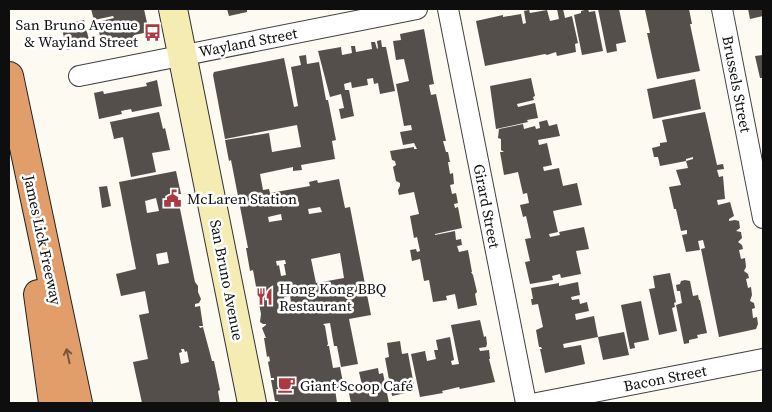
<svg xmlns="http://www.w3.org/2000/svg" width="772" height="412" font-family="'Source Serif 4',serif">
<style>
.building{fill:#554f4c;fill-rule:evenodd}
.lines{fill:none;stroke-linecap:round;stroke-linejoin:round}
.street-casing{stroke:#414141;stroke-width:22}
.secondary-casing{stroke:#303030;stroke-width:30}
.highway-casing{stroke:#1f1f1f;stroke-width:30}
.street{stroke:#fff;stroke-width:20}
.secondary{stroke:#f5ecb4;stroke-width:28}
.highway{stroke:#e19e6b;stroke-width:28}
.oneway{stroke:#78563c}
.labels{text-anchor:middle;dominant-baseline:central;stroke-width:5;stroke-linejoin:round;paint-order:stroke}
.poi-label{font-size:15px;fill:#0e0e0e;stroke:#fff;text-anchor:start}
.street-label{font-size:15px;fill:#0e0e0e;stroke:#fff}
</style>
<rect width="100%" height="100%" fill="#fdfaf1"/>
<path class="building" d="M91 9H144L149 32 134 35V38L122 40V38L118 39 117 37 101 41 97 22 114 18 113 16 94 20Z
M227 9H250V10H247V12L229 16Z
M557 9H563L565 18 572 16 578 43 575 44 576 52 557 56 556 52 547 55 545 54 485 66 476 21 503 15V17L521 14 523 24 526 23 524 11 529 10 530 13 547 10 550 21 559 19Z
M588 9 589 12 595 11 603 51 582 55 574 15 581 13V11Z
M598 9H619L626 42 616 44 617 51 607 53Z
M646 9H689L692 24H690L700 71 657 79 647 33H650L645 10Z
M748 9H763V16L750 19Z
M84 20 90 44 67 50 61 25Z
M424 29 434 84 429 85 431 95 436 94 446 141H443L446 152H448L450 162H448L450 174 453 173 454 184 450 185 452 194 456 193 458 203 454 204 455 208 458 207 462 228 435 234V235L455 231 456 240 461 239 462 245 457 246 459 252 468 250 472 272H471L473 275 477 292 475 294 477 305 458 309 455 294 446 296 447 300 433 302 429 280 424 281 420 259 412 261 410 250 416 249 417 252 420 251 417 237 414 238 410 216 419 214 414 192 399 195 398 190 400 186V183L396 181 393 167 396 165 395 161 392 160 390 151 414 147V149H417L414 143 403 145 400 132 412 130 411 125 404 126 396 84 409 81 404 59 396 60 393 41 401 40 400 34Z
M381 40 382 47H386L395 91 380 94 378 83 374 84 373 78 367 79 368 85 352 88 351 82 344 84 345 90H349L354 116 341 119 339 109 344 108 341 94 330 97 318 51 341 47 342 55 352 53 351 46H355L356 52 372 49 371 42H375L377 49 378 48 377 41Z
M306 55 307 64 319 62 326 100H328L336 140 332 141 335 159 301 165 302 170 293 171V167L260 174 263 190 269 189 270 193 310 186 309 182 317 180 318 183 339 179 345 208 350 207 371 315 349 319 358 364 341 367 337 346H334L330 323 323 324 325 326 328 344 327 346H329L333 368 340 367 344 388 335 389 337 403H279L278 401H275L271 380H274V378H271L268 362 270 361 269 356 267 357 264 338H266L262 328 266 325V324H263L260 322 261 314 253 270 250 271 246 248H248L231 160 229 161 225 140 269 133 272 152 301 147 297 125 225 139 213 75 214 72 284 58 294 107 298 106 291 67 301 65 299 56ZM320 207 322 212 309 214 308 209ZM281 214 282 220 269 222 268 217ZM340 253 344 278 316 283 311 259ZM285 260 286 264H284L286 275 281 276 279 265 277 266 276 261ZM290 296 292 308 287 309 284 297Z
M763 55V78H760L755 56Z
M531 78 535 96 533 97 534 100 517 104 518 107 535 103 538 118 527 120 528 122 496 129 490 86Z
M695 79 701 109 653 119 647 89Z
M157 80 162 106 132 112 131 109 121 111 122 114 99 119 94 93 103 91 104 94 147 86 146 83Z
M159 112 163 129 165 128 170 150 152 153 156 172 131 177 123 137 114 139 110 122Z
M705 112 717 165 723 164 724 169 717 170 719 177 723 176 725 199 717 200 718 205 730 202 734 216 729 219V221L735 220 739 221 740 228 736 231 741 232 742 238 738 242 742 245 743 249 739 250 741 259 745 258 746 267 744 271 748 274 749 278 746 279 748 288 751 287 752 295 750 301 754 303 755 308 752 309 753 318 757 317 758 324 756 329 719 337 701 249 705 248 703 240 698 241 700 250 686 252 682 235 687 234V230L681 231 676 209H674L669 187 681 185 676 170 688 168 686 161 693 159V157L686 159V161L660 166 658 157H654L652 148 660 146V143L667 142 662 120Z
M547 120 549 126 557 124 560 136 538 140 539 145 547 143 552 165 543 167 544 171 559 168 563 186 577 183 582 205 553 211 558 232 549 234 550 237 560 235 559 232 584 227 589 249 576 251 581 274 561 278 560 274 552 276 553 280 530 284 525 262 530 261 525 239 531 238 526 216 523 217 520 205 529 203 527 193 523 194 518 172 504 175 500 152H504L501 150V139L498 138 499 129 523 124 524 129 535 126 536 129 540 128 539 122Z
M176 171 181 194H177L195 282 198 286V292L201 299 199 303 195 304V307L200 306 203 326H199L200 328 203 327 212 361H214L220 390 218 391 220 403H142L133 362 148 359 139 315 149 313 145 291 121 296 116 274 136 269 119 182ZM156 198 159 211 147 213 145 201ZM167 252 169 263 158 265 156 254ZM181 349H184L185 352 187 351 189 362 181 364 179 353 182 352Z
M107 186 111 206 102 208 99 187Z
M670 273 676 302 674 303 675 307 672 308 677 331 659 335 649 289 655 288 653 276Z
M685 280 690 281 693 296 698 295 699 300H700L707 333 697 335 698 338 689 340V343L684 344 676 305 682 303 680 291H677L676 285 680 284 681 281Z
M578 282 580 295 571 297 572 300 579 299 580 304 587 302 589 311 575 314 576 320 594 316 598 337 563 344 564 348 581 345 585 364 545 373 540 349H542L541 347H539L536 330 543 327 538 304 532 305 531 299H533L531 288 559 283V286Z
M641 301 649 340 634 343 635 348 630 349 621 305Z
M480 320 484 337 486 336 487 344 486 347 479 348 480 351 489 350 490 359H489L495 382 460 389 459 387 442 391 443 393 420 397 411 354 425 351 427 361 436 359 434 350H438L436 340 450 337 454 360 451 361 452 365 459 364 451 325Z
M624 332 629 355 603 360 598 337Z
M400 341 402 354 408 353 415 391 392 396 385 358 389 357 387 343Z
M378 368 379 374 383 373 389 403H351L348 388 362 385 359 372Z"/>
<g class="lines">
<defs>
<path id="street" d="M448 9 526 403
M722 9 763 218
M79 76 417 9
M537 403 763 359"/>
<path id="secondary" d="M173 9 252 403"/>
<path id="highway" d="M9 76 78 403
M38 294 53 403"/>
</defs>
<use href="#street" class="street-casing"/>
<use href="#secondary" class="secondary-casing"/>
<use href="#highway" class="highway-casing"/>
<use href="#street" class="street"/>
<use href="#secondary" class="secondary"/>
<use href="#highway" class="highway"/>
</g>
<defs><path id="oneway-shaft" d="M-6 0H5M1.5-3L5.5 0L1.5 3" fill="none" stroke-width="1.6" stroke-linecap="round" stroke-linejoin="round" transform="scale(1.25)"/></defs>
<use class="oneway" href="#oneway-shaft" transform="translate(68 356) rotate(-102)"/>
<defs>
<symbol id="bus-bare" viewBox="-9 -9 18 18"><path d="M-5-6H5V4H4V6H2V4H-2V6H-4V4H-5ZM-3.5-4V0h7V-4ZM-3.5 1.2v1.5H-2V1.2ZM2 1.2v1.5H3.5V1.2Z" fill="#ac3841" stroke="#fff" stroke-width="2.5" paint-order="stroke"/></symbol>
<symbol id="civic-bare" viewBox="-9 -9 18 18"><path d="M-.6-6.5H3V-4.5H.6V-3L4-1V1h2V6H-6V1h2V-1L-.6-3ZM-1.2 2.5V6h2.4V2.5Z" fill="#ac3841" stroke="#fff" stroke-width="2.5" paint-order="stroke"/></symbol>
<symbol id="restaurant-bare" viewBox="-9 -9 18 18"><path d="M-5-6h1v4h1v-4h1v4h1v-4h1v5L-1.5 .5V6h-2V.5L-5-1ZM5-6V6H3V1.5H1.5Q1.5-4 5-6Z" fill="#ac3841" stroke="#fff" stroke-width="2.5" paint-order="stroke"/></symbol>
<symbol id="cafe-bare" viewBox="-9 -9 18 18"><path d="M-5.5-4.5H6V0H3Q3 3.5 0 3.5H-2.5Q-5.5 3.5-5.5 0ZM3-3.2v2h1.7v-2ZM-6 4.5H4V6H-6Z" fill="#ac3841" stroke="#fff" stroke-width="2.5" paint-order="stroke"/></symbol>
</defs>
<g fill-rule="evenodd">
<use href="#bus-bare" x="140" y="20" width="25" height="25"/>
<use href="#civic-bare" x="160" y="186" width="25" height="25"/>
<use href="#restaurant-bare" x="252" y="284" width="25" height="25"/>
<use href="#cafe-bare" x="274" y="372" width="25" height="25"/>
</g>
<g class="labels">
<g class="poi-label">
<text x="138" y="24" text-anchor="end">San Bruno Avenue<tspan x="138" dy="17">&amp; Wayland Street</tspan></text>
<text x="187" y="198">McLaren Station</text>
<text x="279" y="288">Hong Kong BBQ<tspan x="279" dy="17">Restaurant</tspan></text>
<text x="300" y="385">Giant Scoop Café</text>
</g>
<g class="street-label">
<text transform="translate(248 42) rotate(-11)">Wayland Street</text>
<text transform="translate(737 84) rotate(79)">Brussels Street</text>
<text transform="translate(487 206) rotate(79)">Girard Street</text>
<text transform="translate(43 240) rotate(78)">James Lick Freeway</text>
<text transform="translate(227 280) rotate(79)">San Bruno Avenue</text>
<text transform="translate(665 378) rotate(-11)">Bacon Street</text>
</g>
</g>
<rect width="772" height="412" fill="none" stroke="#0e0e0e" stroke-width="20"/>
</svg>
